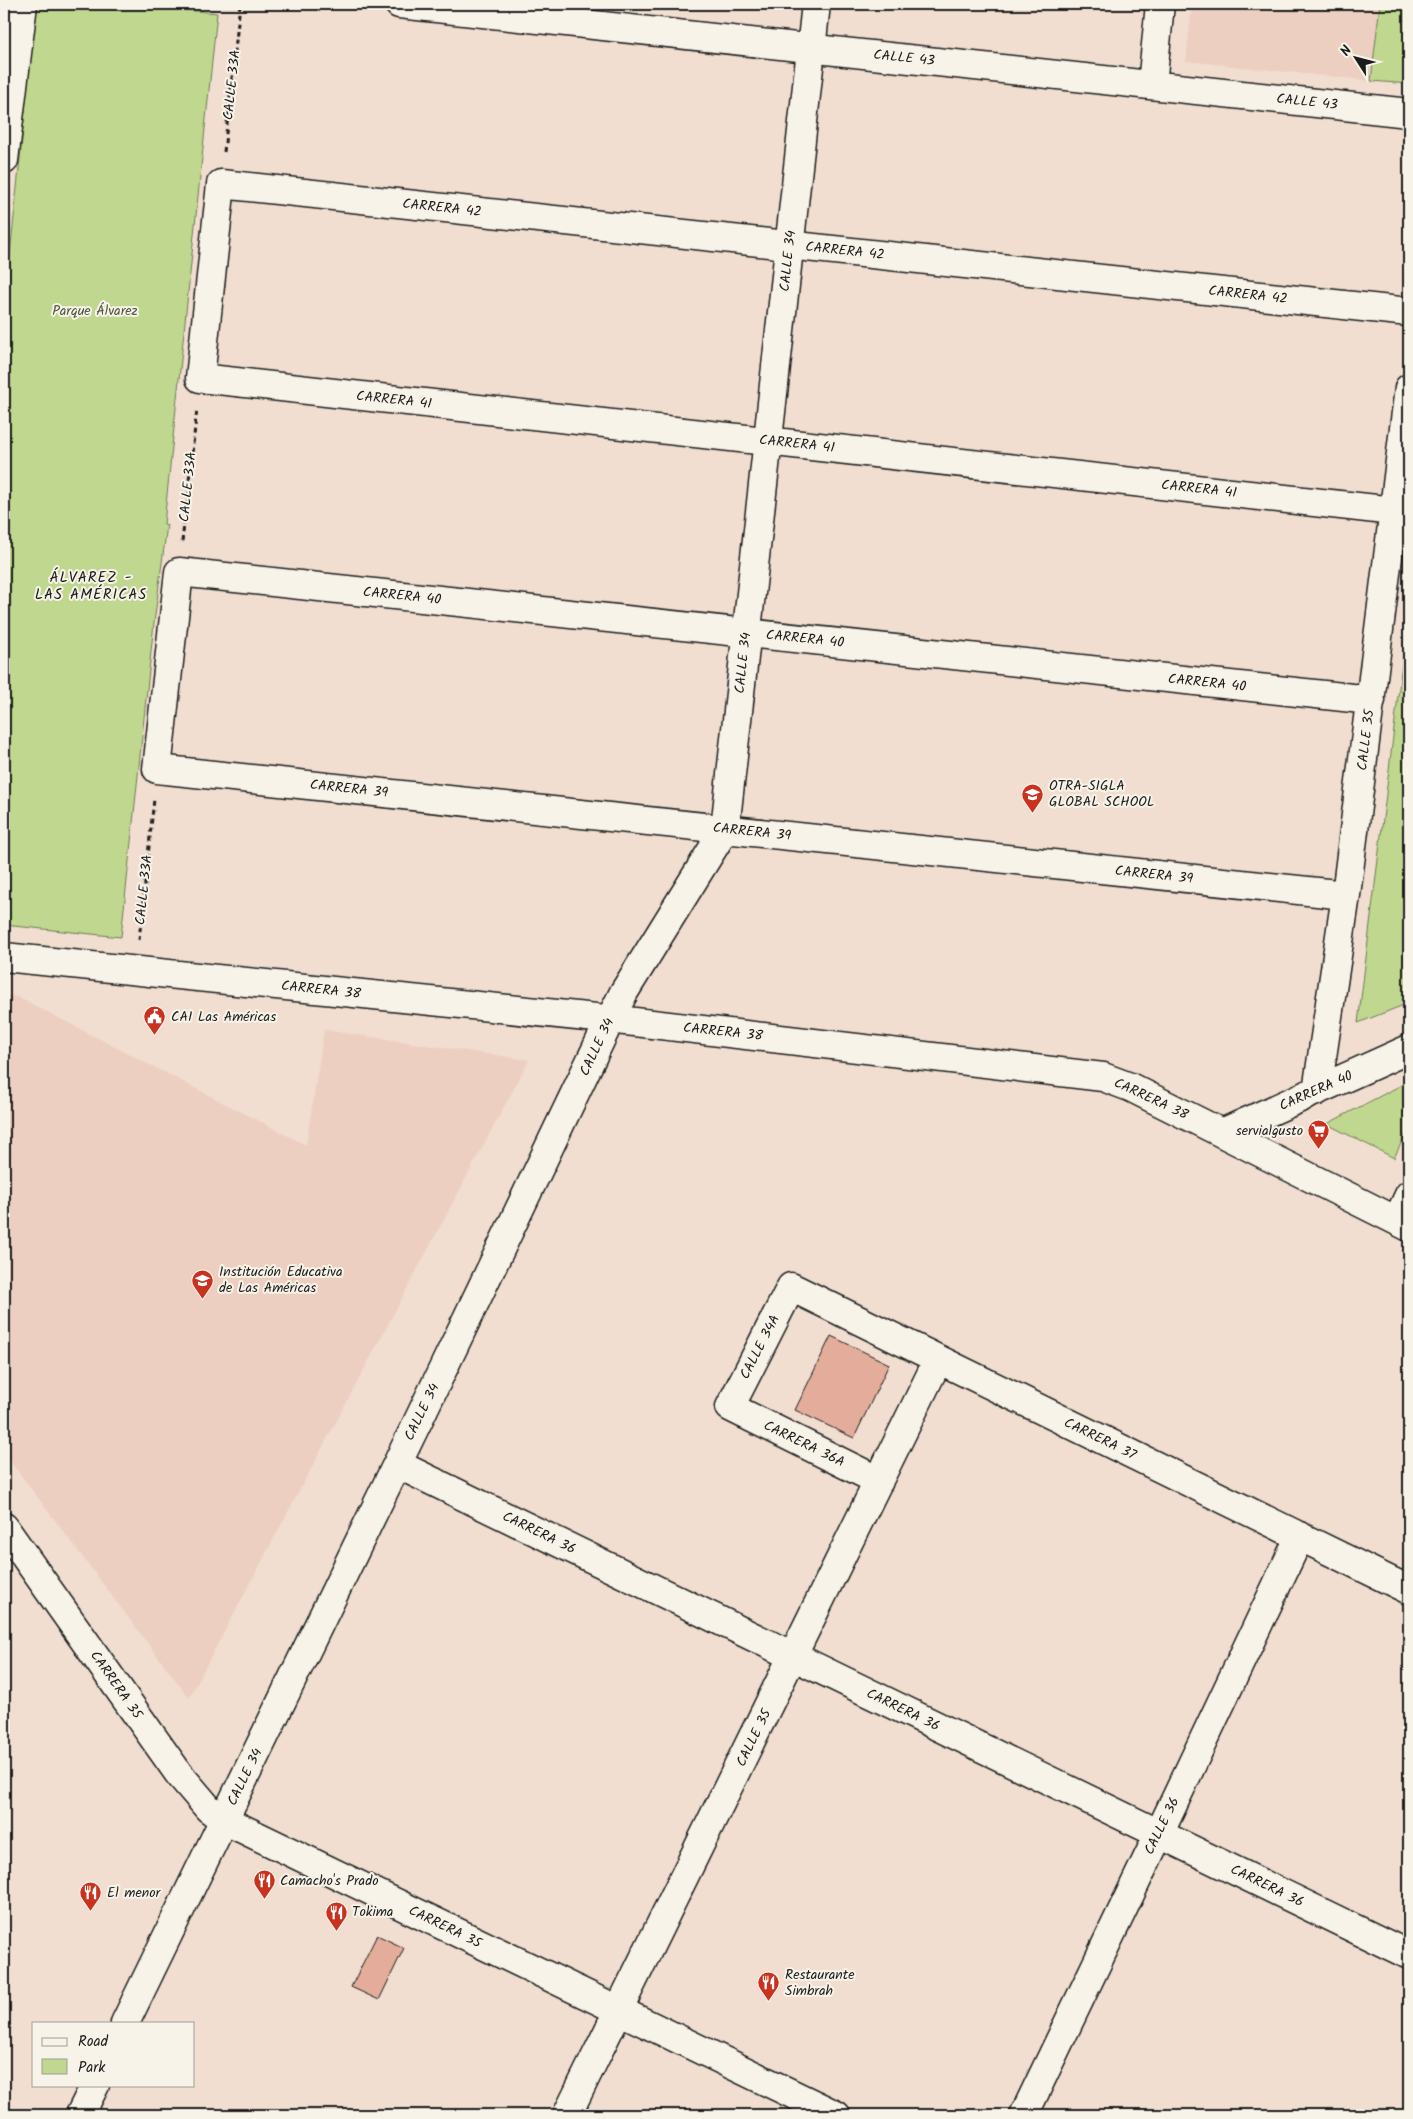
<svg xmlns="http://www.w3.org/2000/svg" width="1413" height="2119" font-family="Kalam,sans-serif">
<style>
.built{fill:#edcfc1}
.green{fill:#bfd78e;stroke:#6e7a55}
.building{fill:#e4ad9b;stroke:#1c1c1c}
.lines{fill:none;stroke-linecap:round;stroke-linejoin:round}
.street-casing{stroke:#1c1c1c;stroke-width:31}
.secondary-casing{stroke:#1c1c1c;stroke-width:31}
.path{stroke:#1c1c1c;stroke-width:3;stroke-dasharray:5 4;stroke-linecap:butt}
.street{stroke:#f7f3e8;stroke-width:28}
.secondary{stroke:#f7f3e8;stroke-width:28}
.labels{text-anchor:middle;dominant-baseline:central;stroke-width:4;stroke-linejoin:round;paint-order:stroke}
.street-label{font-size:14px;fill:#1c1c1c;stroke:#f7f3e8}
.park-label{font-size:14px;fill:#4d543e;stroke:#f7f3e8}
.poi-label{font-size:14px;fill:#1c1c1c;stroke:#f7f3e8;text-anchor:start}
.neighbourhood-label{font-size:15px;letter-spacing:1px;fill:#1c1c1c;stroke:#f7f3e8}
</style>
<rect width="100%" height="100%" fill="#f1ded1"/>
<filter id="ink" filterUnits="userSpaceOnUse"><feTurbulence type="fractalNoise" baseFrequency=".02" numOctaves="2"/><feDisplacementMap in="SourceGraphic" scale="10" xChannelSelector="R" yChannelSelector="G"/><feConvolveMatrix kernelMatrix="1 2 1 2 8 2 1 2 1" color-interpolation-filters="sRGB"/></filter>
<g filter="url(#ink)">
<path class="built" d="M1192 4H1380L1371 81 1186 61Z
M4 995 18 997 306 1145 324 1030 529 1060 189 1698 4 1453Z"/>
<path class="green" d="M36 4H127L217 13 164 524 167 525 154 623 121 937 4 925V313Z
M1380 4H1409V84L1371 81Z
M1409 606V1003L1358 1023Z
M1409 1081V1127L1394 1158 1327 1124Z"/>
<path class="building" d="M831 1336 889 1364 854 1438 795 1410Z
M377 1935 404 1948 379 2000 351 1987Z"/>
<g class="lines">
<defs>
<path id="street" d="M399 4 1409 113
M1152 85 1160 4
M4 160 23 4
M1394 511 200 378 221 184 1409 312
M1346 895 157 769 179 572 1371 700
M4 957 635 1022 1103 1077 1130 1087 1409 1227
M1317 1091 1346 895 1409 388
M1222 1133 1409 1049
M1397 1221 1409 1195
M879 1481 730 1407 791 1287 1409 1590
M1159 1834 1300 1536
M567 2115 938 1360"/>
<path id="secondary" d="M397 1464 1409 1955
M4 1527 179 1774 208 1808 224 1820 836 2115
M125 2023 418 1421 610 1020 624 992 725 829 816 4
M80 2115 95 2085
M1024 2115 1159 1834"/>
</defs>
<use href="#street" class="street-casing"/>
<use href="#secondary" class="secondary-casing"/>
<path class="path" d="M224 152 240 4
M182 542 197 409
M139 940 154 799"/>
<use href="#street" class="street"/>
<use href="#secondary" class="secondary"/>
</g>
</g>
<defs>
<symbol id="school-pin" viewBox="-11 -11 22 30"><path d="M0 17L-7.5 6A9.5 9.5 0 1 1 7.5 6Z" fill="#c8321e" stroke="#f7f3e8"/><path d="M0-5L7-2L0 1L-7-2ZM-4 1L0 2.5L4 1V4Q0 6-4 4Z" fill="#fff"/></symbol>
<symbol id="civic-pin" viewBox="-11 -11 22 30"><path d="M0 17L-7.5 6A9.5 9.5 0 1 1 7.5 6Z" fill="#c8321e" stroke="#f7f3e8"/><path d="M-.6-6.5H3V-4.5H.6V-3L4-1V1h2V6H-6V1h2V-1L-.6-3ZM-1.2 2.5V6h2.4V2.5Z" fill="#fff"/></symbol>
<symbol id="supermarket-pin" viewBox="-11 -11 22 30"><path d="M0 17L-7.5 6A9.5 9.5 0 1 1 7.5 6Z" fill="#c8321e" stroke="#f7f3e8"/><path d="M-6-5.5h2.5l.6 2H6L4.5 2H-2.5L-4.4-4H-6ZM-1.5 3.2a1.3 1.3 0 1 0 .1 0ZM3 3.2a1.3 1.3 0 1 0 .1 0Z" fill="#fff"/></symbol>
<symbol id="restaurant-pin" viewBox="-11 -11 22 30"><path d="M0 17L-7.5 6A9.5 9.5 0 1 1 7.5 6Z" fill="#c8321e" stroke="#f7f3e8"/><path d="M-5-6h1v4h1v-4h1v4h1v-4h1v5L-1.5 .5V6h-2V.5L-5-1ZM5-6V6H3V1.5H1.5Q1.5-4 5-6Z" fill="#fff"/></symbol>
</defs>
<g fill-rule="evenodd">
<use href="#school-pin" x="1020" y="782" width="25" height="34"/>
<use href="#civic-pin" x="142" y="1004" width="25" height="34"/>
<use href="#supermarket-pin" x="1306" y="1118" width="25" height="34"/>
<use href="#school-pin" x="190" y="1268" width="25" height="34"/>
<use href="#restaurant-pin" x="252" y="1868" width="25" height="34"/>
<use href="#restaurant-pin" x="78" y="1880" width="25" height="34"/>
<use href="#restaurant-pin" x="324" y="1900" width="25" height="34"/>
<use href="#restaurant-pin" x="756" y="1970" width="25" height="34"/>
</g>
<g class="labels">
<g class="street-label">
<text transform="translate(904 58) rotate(6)">CALLE 43</text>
<text transform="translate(232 85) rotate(-84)">CALLE 33A</text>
<text transform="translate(1307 102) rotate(6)">CALLE 43</text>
<text transform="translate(442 208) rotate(6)">CARRERA 42</text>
<text transform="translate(845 251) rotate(6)">CARRERA 42</text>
<text transform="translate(788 261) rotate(-84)">CALLE 34</text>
<text transform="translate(1248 295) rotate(6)">CARRERA 42</text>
<text transform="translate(394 400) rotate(6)">CARRERA 41</text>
<text transform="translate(797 444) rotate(6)">CARRERA 41</text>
<text transform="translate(188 487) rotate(-84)">CALLE 33A</text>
<text transform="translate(1199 489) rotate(6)">CARRERA 41</text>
<text transform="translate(402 596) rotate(6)">CARRERA 40</text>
<text transform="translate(805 639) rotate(6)">CARRERA 40</text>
<text transform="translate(743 663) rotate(-84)">CALLE 34</text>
<text transform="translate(1207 683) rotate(6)">CARRERA 40</text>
<text transform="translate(1366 740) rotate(-83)">CALLE 35</text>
<text transform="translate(349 789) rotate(6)">CARRERA 39</text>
<text transform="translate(752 832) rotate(6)">CARRERA 39</text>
<text transform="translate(1154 875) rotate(6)">CARRERA 39</text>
<text transform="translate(144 890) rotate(-84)">CALLE 33A</text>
<text transform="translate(321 990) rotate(6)">CARRERA 38</text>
<text transform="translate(723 1032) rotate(6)">CARRERA 38</text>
<text transform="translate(597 1047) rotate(-65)">CALLE 34</text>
<text transform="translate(1316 1091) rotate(-24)">CARRERA 40</text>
<text transform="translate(1151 1099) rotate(25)">CARRERA 38</text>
<text transform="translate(760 1347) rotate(-63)">CALLE 34A</text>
<text transform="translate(422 1412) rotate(-64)">CALLE 34</text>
<text transform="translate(1100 1439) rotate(26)">CARRERA 37</text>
<text transform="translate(804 1444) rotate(26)">CARRERA 36A</text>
<text transform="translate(539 1533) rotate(26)">CARRERA 36</text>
<text transform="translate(116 1685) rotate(55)">CARRERA 35</text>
<text transform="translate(903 1710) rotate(26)">CARRERA 36</text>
<text transform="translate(754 1738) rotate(-64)">CALLE 35</text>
<text transform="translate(245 1777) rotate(-64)">CALLE 34</text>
<text transform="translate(1162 1826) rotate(-64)">CALLE 36</text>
<text transform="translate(1267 1886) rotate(26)">CARRERA 36</text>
<text transform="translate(445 1927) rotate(26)">CARRERA 35</text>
</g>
<g class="park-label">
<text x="95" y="311">Parque Álvarez</text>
</g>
<g class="poi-label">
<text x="1049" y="786">OTRA-SIGLA<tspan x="1049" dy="16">GLOBAL SCHOOL</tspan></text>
<text x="171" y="1017">CAI Las Américas</text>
<text x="1303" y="1131" text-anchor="end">servialgusto</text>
<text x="219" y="1272">Institución Educativa<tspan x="219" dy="16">de Las Américas</tspan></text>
<text x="280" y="1881">Camacho's Prado</text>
<text x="107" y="1893">El menor</text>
<text x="352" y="1912">Tokima</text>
<text x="785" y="1975">Restaurante<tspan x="785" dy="16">Simbrah</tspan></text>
</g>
<g class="neighbourhood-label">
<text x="91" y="578">ÁLVAREZ -<tspan x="91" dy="17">LAS AMÉRICAS</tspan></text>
</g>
</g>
<rect width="1413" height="2119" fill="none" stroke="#f7f3e8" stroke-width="20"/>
<rect x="10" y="10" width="1393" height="2099" fill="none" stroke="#1c1c1c" stroke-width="2" filter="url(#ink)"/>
<rect x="32" y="2022" width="162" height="65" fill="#f7f3e8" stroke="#9f9d96"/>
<rect x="42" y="2038" width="25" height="8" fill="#f7f3e8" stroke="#9f9d96"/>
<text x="78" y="2046" font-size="15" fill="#1c1c1c">Road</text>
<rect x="42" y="2059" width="25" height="15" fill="#bfd78e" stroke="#9f9d96"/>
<text x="78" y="2072" font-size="15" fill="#1c1c1c">Park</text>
<g transform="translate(1356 58) rotate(306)" stroke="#f7f3e8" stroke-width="4" paint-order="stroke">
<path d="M0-4L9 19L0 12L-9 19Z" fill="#1c1c1c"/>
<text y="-8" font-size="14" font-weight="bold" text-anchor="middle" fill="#1c1c1c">N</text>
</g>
</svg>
